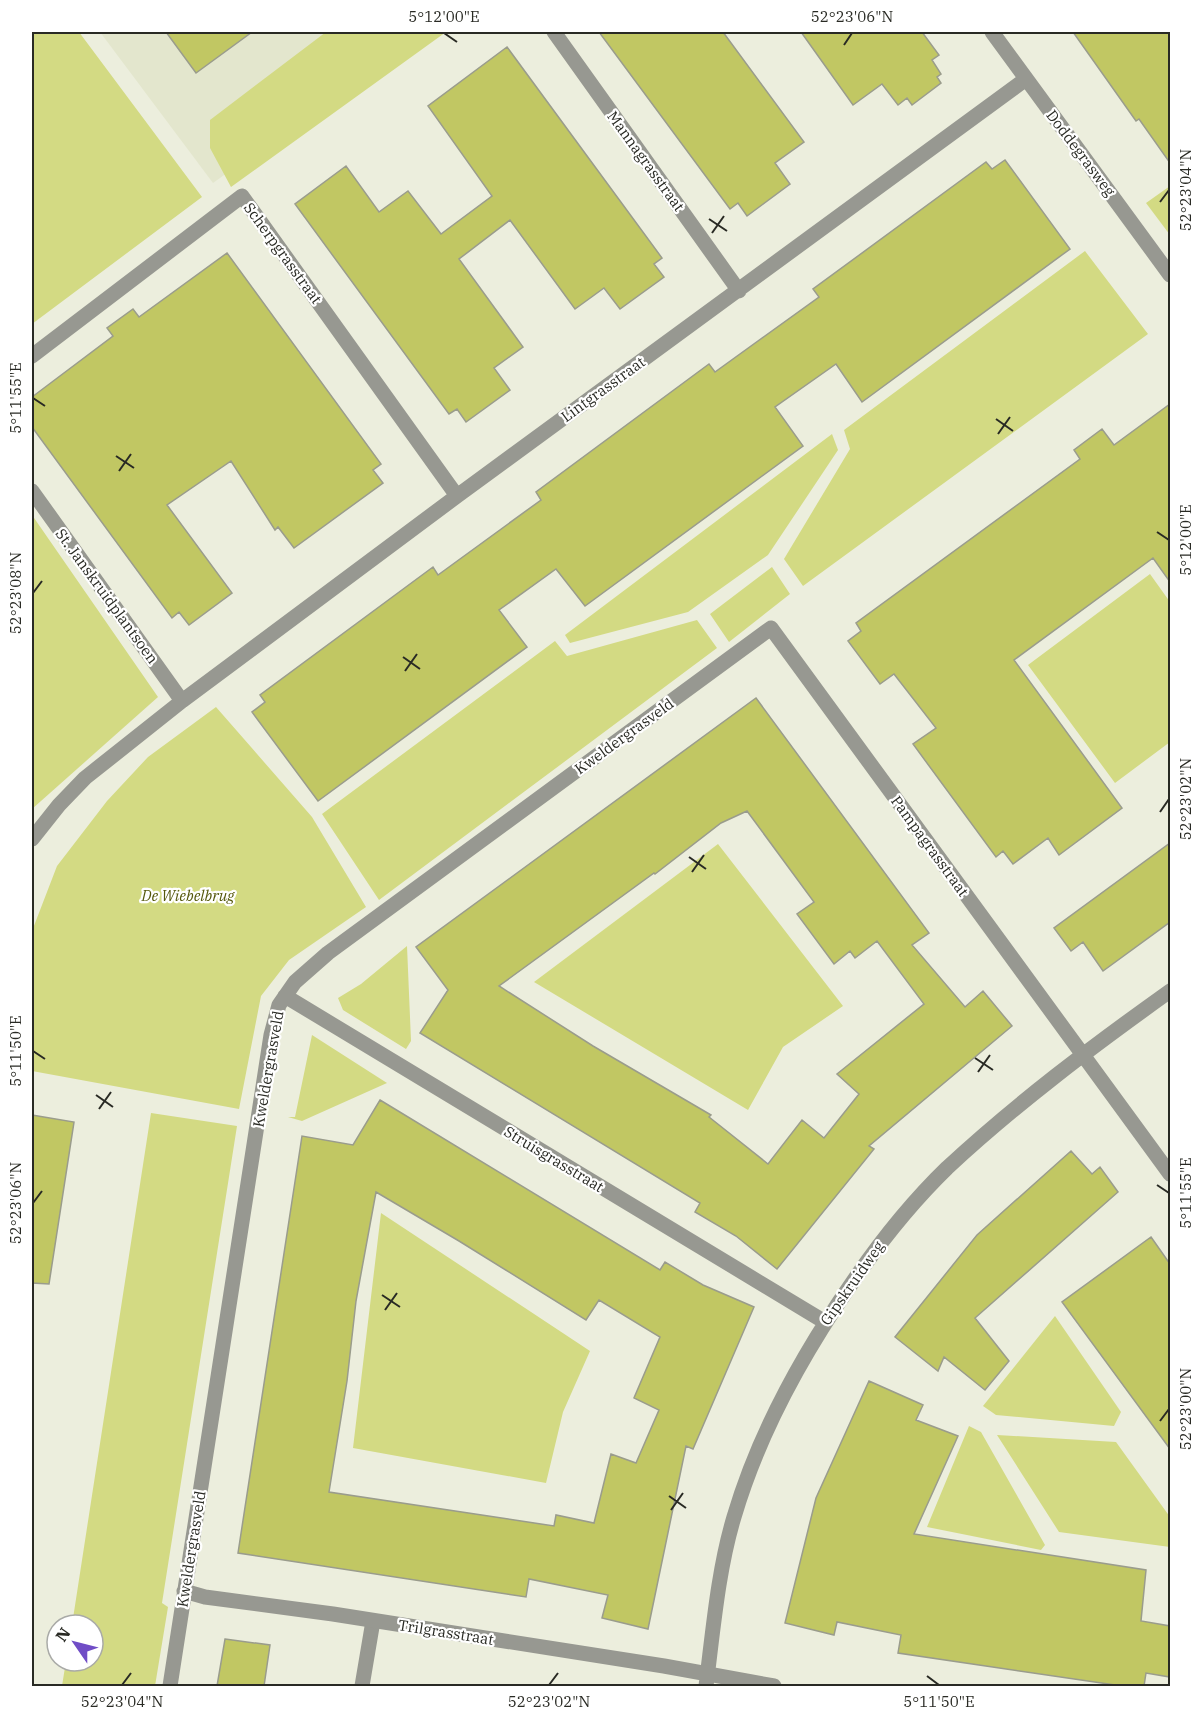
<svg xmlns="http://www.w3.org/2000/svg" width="1202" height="1718" font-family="'IBM Plex Serif',serif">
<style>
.built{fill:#e3e6cd}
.green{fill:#d3da83}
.building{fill:#c1c763;stroke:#9a9c8c;stroke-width:1.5;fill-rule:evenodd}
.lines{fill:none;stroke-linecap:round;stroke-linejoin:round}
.pedestrian{stroke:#979891;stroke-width:15}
.minor{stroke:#979891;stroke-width:15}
.ticks{fill:none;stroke:#292a24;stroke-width:2}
.labels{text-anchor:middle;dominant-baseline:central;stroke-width:4.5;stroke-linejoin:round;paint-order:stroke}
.street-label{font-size:15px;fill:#292a24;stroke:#fff}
.park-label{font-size:15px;font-style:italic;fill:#55580c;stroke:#fff}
.neatline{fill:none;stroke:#292a24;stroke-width:2}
.ticks-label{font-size:15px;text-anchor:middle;fill:#292a24}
</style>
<rect width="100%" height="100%" fill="#eceedd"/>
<path class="built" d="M100 32H423L213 183Z"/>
<path class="green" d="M32 32H79L202 197 32 324Z
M326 32H446L231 187 210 148V120Z
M1170 186V235L1146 203Z
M1085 251 1148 334 803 586 784 559 850 449 844 430Z
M832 434 838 450 768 555 688 612 570 643 565 635Z
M32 515 158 697 32 809Z
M772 567 790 594 729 642 710 614Z
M1150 574 1170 602V742L1115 783 1028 665Z
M697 620 717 648 379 900 322 814 555 641 567 656Z
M216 707 312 817 366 907 289 960 261 996 239 1109 32 1071V931L57 866 107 801 148 757Z
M718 844 843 1006 783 1047 748 1110 534 982Z
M407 946 411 1041 406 1049 343 1010 338 998 361 984Z
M312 1035 387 1083 302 1121 288 1117H295Z
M151 1113 237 1126 162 1603 168 1607 155 1686H62L66 1661H93V1625H72Z
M381 1213 590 1351 563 1412 546 1483 353 1448Z
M1055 1316 1121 1412 1114 1426 996 1415 983 1406Z
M969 1426 981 1432 1045 1545 1041 1550 927 1527Z
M997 1435 1116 1442 1170 1517V1547L1059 1532Z"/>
<path class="building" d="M166 32H252L196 73Z
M599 32H723L804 142 775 163 790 184 747 216 738 203 730 209Z
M801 32H922L939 55 932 60 941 74 937 77 941 83 912 105 907 98 898 105 882 84 853 105Z
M1073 32H1170V163L1139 119 1136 121Z
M507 47 662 258 654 264 664 277 620 309 604 288 575 309 510 220 459 259 523 347 494 368 510 390 466 422 457 409 449 414 295 204 346 166 379 212 408 191 441 234 492 196 428 106Z
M1005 160 1070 249 862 402 836 364 775 407 803 446 585 606 556 569 499 610 527 647 318 801 252 712 265 702 260 695 433 567 438 575 541 500 536 492 709 364 715 372 819 297 813 289 986 162 992 169Z
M227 253 381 464 373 470 383 483 294 548 278 527 275 530 231 461 167 505 232 593 189 625 179 612 172 618 32 427V397L113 336 107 328 133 309 139 317Z
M1170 404V582L1153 558 1014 660 1122 808 1059 855 1048 838 1013 864 1003 851 996 857 913 744 936 728 894 674 880 684 848 641 861 631 856 623 1080 459 1074 450 1102 429 1114 445Z
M756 698 929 933 912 945 965 1007 983 991 1012 1026 869 1146 874 1149 777 1269 736 1236 695 1212 700 1203 420 1033 448 990 416 947ZM747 811 814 902 797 914 834 964 850 951 855 958 877 941 924 1004 837 1074 859 1094 824 1138 802 1120 768 1164 709 1117 711 1115 593 1046 499 986 654 873 655 874 721 823Z
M1170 843V922L1103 971 1083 942 1071 951 1054 928Z
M380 1100 660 1270 665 1262 703 1285 754 1307 693 1449 686 1446 648 1629 602 1618 608 1595 529 1579 526 1597 238 1553 302 1136 353 1145ZM376 1192 459 1241 586 1320 599 1300 660 1337 634 1398 659 1410 636 1463 611 1454 594 1523 556 1515 554 1526 329 1492 347 1381 356 1301Z
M32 1115 74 1122 49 1284 32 1283Z
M1071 1151 1092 1174 1100 1167 1118 1192 975 1318 1009 1361 985 1390 944 1357 938 1371 895 1337 977 1235Z
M1151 1237 1170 1264V1449L1062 1302Z
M869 1381 923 1405 916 1420 958 1436 914 1534 1146 1570 1141 1621 1170 1626V1677L1146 1673 1144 1686H1122L898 1653 901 1635 837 1622 834 1635 785 1623 816 1498Z
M225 1639 270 1645 264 1686H217Z"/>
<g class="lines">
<path class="pedestrian" d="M362 1686 373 1621"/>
<path class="minor" d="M554 32 739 291
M992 32 1170 275
M32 356 242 196 457 496
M32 491 182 701
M32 839 59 805 85 778 182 701 457 496 1026 79
M285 996 825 1322
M184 1591 205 1597 333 1614 664 1666 774 1686
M170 1686 271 1035 279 1005 295 982 328 953 771 628 1170 1174
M706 1686C713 1631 718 1570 734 1517 759 1432 802 1355 852 1283 880 1242 911 1203 947 1168 1017 1103 1093 1046 1170 991"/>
</g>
<path class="ticks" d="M444 33 457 42M844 45 852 33M1160 202 1169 190M709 219 727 231M712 233 724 216M33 398 45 406M996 419 1013 431M998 434 1010 417M116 456 134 468M119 471 131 454M1157 532 1169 540M33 593 42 581M403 657 420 669M405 671 417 654M1160 812 1169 799M689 857 706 869M692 872 704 855M33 1051 45 1059M975 1058 993 1070M978 1072 990 1055M96 1095 113 1107M99 1109 111 1092M1157 1185 1169 1193M33 1203 42 1191M382 1295 400 1307M385 1310 397 1293M1160 1421 1169 1409M669 1496 686 1508M671 1510 683 1493M927 1676 939 1685M122 1685 131 1673M549 1685 558 1673"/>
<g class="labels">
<g class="street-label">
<text transform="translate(1081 153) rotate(53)">Doddegrasweg</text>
<text transform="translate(646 161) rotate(54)">Mannagrasstraat</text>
<text transform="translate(283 253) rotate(54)">Scherpgrasstraat</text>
<text transform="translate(603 389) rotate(-36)">Lintgrasstraat</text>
<text transform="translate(107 596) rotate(54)">St. Janskruidplantsoen</text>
<text transform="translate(624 736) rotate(-36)">Kweldergrasveld</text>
<text transform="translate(930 846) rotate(54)">Pampagrasstraat</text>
<text transform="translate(268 1069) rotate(-80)">Kweldergrasveld</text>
<text transform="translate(554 1159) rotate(31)">Struisgrasstraat</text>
<text transform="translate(852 1283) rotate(-55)">Gipskruidweg</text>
<text transform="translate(191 1549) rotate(-81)">Kweldergrasveld</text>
<text transform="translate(446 1632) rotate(9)">Trilgrasstraat</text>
</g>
<g class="park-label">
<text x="188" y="895">De Wiebelbrug</text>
</g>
</g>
<rect width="1202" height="1718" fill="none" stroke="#ffffff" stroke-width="66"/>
<g transform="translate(75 1643) rotate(305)"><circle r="28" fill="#ffffff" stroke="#a9aaa7" stroke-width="1.5"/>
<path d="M0-4.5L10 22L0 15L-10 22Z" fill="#704dc6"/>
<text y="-9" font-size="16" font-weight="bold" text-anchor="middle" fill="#292a24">N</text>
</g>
<rect x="33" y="33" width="1136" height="1652" class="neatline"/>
<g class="ticks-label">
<text x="444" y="22">5°12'00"E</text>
<text x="852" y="22">52°23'06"N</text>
<text transform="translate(1186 190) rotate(-90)" y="5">52°23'04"N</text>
<text transform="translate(16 398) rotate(-90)" y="5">5°11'55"E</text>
<text transform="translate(1186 540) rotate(-90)" y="5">5°12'00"E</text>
<text transform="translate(16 593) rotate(-90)" y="5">52°23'08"N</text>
<text transform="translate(1186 799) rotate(-90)" y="5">52°23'02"N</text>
<text transform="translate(16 1051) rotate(-90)" y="5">5°11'50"E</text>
<text transform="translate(1186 1193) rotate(-90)" y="5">5°11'55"E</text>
<text transform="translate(16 1203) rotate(-90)" y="5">52°23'06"N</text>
<text transform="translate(1186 1409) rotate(-90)" y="5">52°23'00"N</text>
<text x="122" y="1707">52°23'04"N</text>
<text x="549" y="1707">52°23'02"N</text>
<text x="939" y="1707">5°11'50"E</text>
</g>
</svg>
